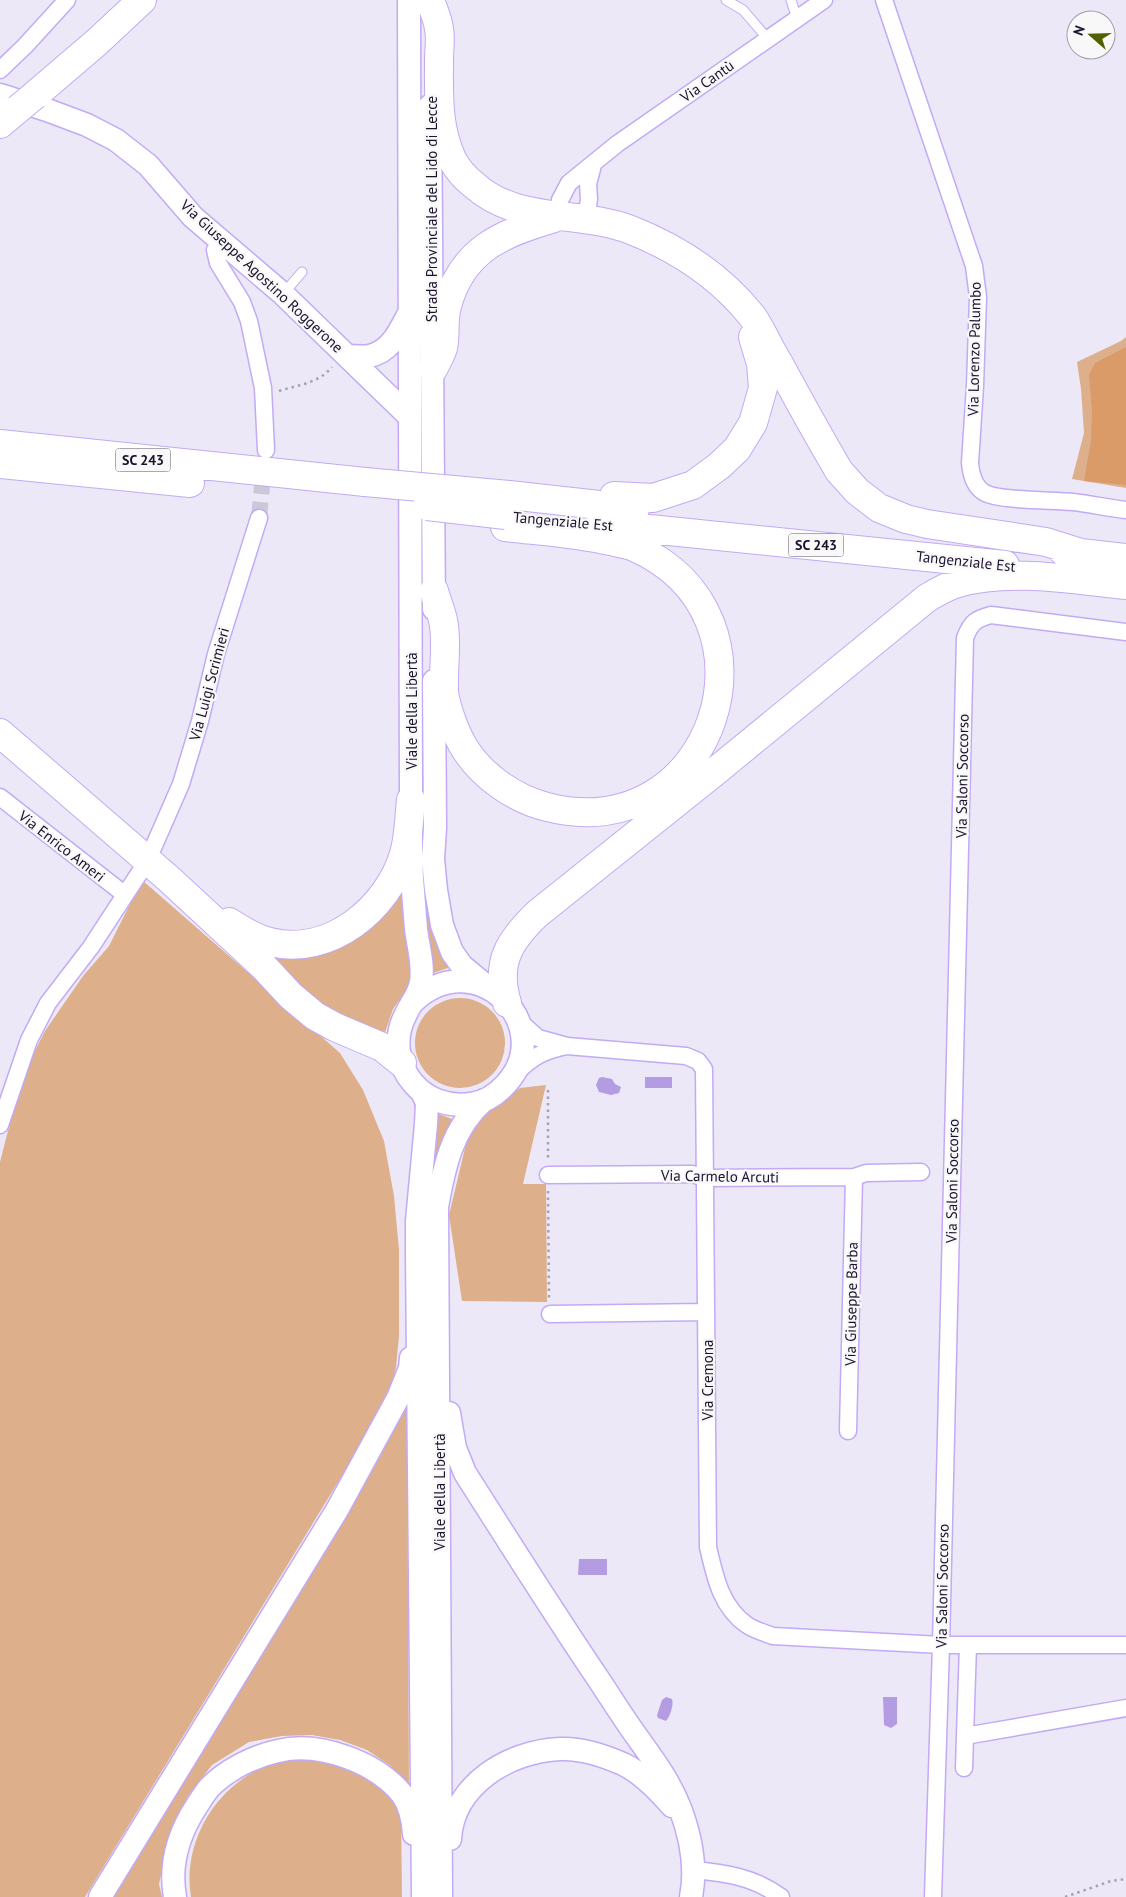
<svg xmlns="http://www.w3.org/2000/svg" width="1126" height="1897" font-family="'PT Sans',sans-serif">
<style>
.green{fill:#ddaf8b}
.forest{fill:#da9b68}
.water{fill:#b39ce1}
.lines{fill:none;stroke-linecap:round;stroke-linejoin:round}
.street-tunnel{stroke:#cdc8d9;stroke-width:16;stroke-dasharray:16 8;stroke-linecap:butt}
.lane-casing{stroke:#c3aaf5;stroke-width:11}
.street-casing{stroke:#c3aaf5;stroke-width:19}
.secondary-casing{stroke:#c3aaf5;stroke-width:25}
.highway-casing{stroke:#c3aaf5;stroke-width:30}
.path{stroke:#a7a0b4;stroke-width:2.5;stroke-dasharray:2.5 4;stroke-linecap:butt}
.lane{stroke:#fff;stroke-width:9}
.street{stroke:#fff;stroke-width:16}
.secondary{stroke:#fff;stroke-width:22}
.highway{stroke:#fff;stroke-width:28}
.highway-bridge-casing{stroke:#c3aaf5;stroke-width:30;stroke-linecap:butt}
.highway-bridge{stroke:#fff;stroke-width:28}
.labels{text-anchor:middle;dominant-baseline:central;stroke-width:4.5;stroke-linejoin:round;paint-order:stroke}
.shield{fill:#f8f8f8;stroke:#5e566a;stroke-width:1}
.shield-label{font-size:14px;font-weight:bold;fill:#1c112d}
.street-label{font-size:15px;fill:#1c112d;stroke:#f8f8f8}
</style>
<rect width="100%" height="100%" fill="#ece8f7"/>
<path class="green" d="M1126 337V488L1072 479 1084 433 1081 389 1077 362 1121 341Z
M423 848 451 967 433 973 425 916Z
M405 873 414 979 393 1009 383 1038 342 1020 251 948 298 953Z
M142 880 340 1053 363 1090 384 1141 394 1196 399 1250V1336L396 1367 388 1400 85 1897H0V1162L22 1076 45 1031 83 976 109 946Z
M415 1043a45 45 0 1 1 90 0a45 45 0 1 1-90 0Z
M546 1085 523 1184H546L547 1302 462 1301 449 1215 471 1123 520 1088Z
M436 1113 452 1119C437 1148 432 1180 427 1212Z
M407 1392 409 1793 391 1766 367 1750 340 1740 312 1735 282 1736 249 1742 212 1765 188 1796 170 1833 159 1884 162 1897H112Z
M309 1760 341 1764 391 1793 401 1813 402 1897H191C181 1837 223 1774 283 1761 291 1759 301 1760 309 1760Z"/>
<path class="forest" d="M1126 347V485L1084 481 1091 441 1092 411 1089 375 1095 363Z"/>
<path class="water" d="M602 1077 612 1079 615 1084 621 1087 619 1093 611 1095 599 1092 596 1085 599 1078Z
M645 1077H672V1088H645Z
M579 1559H607V1575H578Z
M666 1697 672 1699C674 1704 670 1717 666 1721L658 1718 657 1715 662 1700Z
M883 1697H897V1724L891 1728 884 1725Z"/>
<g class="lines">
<path class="street-tunnel" d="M259 518 264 465"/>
<defs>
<path id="lane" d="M726 0 743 10 768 39
M791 0 797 19
M283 294 302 272"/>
<path id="street" d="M884 0 974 266 978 297 975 386 970 463C971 474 974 487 985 493 1000 501 1053 500 1073 502 1091 504 1108 508 1126 510
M0 70 25 46 67 0
M558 217 560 200 569 183 617 144 824 0
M586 220 589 199 588 184 593 165
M222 243 215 250 218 263 242 302 249 321 263 388 266 450
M0 797 124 894
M153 848 181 784 200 721 216 654 259 518
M567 1046 686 1056 698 1061 704 1069 708 1547C715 1577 721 1607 747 1625 754 1630 765 1633 773 1636L941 1645H1126
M515 1074C533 1056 543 1051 567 1046L538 1038 518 1020
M0 1125 29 1040 48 1003 91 947 140 872
M548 1175 692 1174 706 1178 854 1177 866 1173 921 1172
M550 1314 706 1312
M848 1431 854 1177
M968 1645 965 1736 1126 1708
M964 1768 965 1736
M694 1870C726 1873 754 1877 781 1897
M933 1897 941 1645 965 638C971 622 976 619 991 615L1126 632"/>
<path id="secondary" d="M409 0 411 800C411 830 410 861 413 891 414 904 415 916 416 929 418 946 424 964 421 982 419 995 410 1004 405 1016 394 1037 397 1065 413 1083 427 1100 449 1107 471 1104 485 1102 497 1094 506 1084 559 1026 475 941 412 1003
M0 95 47 110 87 125 116 140 148 165 193 217 283 294 410 417
M430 106 434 609
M349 356C355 356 363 357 369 356 391 352 400 330 409 313
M434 681 435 828 433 859 436 890 442 925 452 952 462 966 485 985
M422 1092 427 1103 426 1124 417 1221V1253L423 1897
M449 1413 455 1448 465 1473C509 1542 553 1612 599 1680 611 1698 622 1716 635 1734 652 1758 669 1780 680 1808 691 1837 697 1866 691 1897
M450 1839C453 1784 510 1751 560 1749 580 1748 605 1756 623 1764 642 1773 658 1790 672 1806
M100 1897 337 1510 398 1398 410 1368 411 1358
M175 1897C169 1864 178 1835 196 1807 200 1801 204 1794 209 1788 226 1770 254 1756 278 1751 319 1741 376 1762 402 1794 410 1805 413 1820 414 1834
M441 1897 437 1207C444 1167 452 1128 484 1100"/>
<path id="highway" d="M430 0C433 9 438 19 439 29 441 38 439 49 439 59 439 94 437 126 452 159 457 169 465 178 474 185 517 224 579 210 631 230 679 249 720 276 752 316 762 330 769 348 778 362 798 399 818 435 839 471L857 491 879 508 906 519 927 524 1046 542 1081 553
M35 95 97 42 142 0
M0 124 18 109
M433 369C436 363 441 355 443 348 446 335 443 320 447 306 462 249 503 233 554 218
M0 444 365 482
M0 464 190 483
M509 495 635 509
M614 496 653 498 693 485 719 466 737 449 753 423 763 388 761 364 753 337
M600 524 1005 565
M1063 551 1126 558
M434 591C437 602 443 615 444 626 447 648 443 670 444 692 446 708 456 735 465 749 483 777 515 799 547 807 714 850 791 616 634 547 627 544 618 543 610 541 576 533 540 531 505 527
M0 733 169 879 264 967 291 996 315 1016 335 1027 382 1047 402 1063
M229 922C242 930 255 939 270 942 330 957 388 908 404 854 409 837 409 818 411 800
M507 1003C495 963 509 941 537 914L717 770 927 598C937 592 947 586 958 583 1009 568 1074 580 1126 585"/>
</defs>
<use href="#lane" class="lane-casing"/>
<use href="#street" class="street-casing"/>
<use href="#secondary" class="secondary-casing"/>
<use href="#highway" class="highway-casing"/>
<path class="path" d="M279 391C298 385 319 383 332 367
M548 1090V1161
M548 1191 549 1298
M1065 1897 1111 1881 1126 1879"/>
<use href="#lane" class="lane"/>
<use href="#street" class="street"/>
<use href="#secondary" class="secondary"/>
<use href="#highway" class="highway"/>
<defs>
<path id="highway-bridge" d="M18 109 35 95
M365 482 509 495
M427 506 506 515"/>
</defs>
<use href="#highway-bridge" class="highway-bridge-casing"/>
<use href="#highway-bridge" class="highway-bridge"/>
</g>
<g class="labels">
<g class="shield">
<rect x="115.5" y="448.5" width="55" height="23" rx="4"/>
<rect x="788.5" y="533.5" width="55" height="23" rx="4"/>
</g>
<g class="shield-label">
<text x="143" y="460">SC 243</text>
<text x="816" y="545">SC 243</text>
</g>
<g class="street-label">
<text transform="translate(707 81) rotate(-35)">Via Cantù</text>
<text transform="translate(431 209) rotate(-90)">Strada Provinciale del Lido di Lecce</text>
<text transform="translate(262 276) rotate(43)">Via Giuseppe Agostino Roggerone</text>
<text transform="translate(974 349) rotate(-89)">Via Lorenzo Palumbo</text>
<text transform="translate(563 521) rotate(5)">Tangenziale Est</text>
<text transform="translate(966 561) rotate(6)">Tangenziale Est</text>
<text transform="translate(209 684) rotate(-75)">Via Luigi Scrimieri</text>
<text transform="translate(411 711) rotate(-90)">Viale della Libertà</text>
<text transform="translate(962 776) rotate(-89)">Via Saloni Soccorso</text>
<text transform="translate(62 846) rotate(38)">Via Enrico Ameri</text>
<text transform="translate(720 1176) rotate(1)">Via Carmelo Arcuti</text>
<text transform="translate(952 1181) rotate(-89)">Via Saloni Soccorso</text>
<text transform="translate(851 1304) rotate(-89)">Via Giuseppe Barba</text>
<text transform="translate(707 1380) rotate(-90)">Via Cremona</text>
<text transform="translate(439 1492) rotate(-90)">Viale della Libertà</text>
<text transform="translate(942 1586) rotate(-89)">Via Saloni Soccorso</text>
</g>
</g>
<g transform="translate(1091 35) rotate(290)"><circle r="24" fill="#f8f8f8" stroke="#a09ca7"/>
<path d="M0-4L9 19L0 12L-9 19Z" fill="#526002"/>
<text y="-8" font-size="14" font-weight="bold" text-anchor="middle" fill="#1c112d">N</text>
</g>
</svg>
